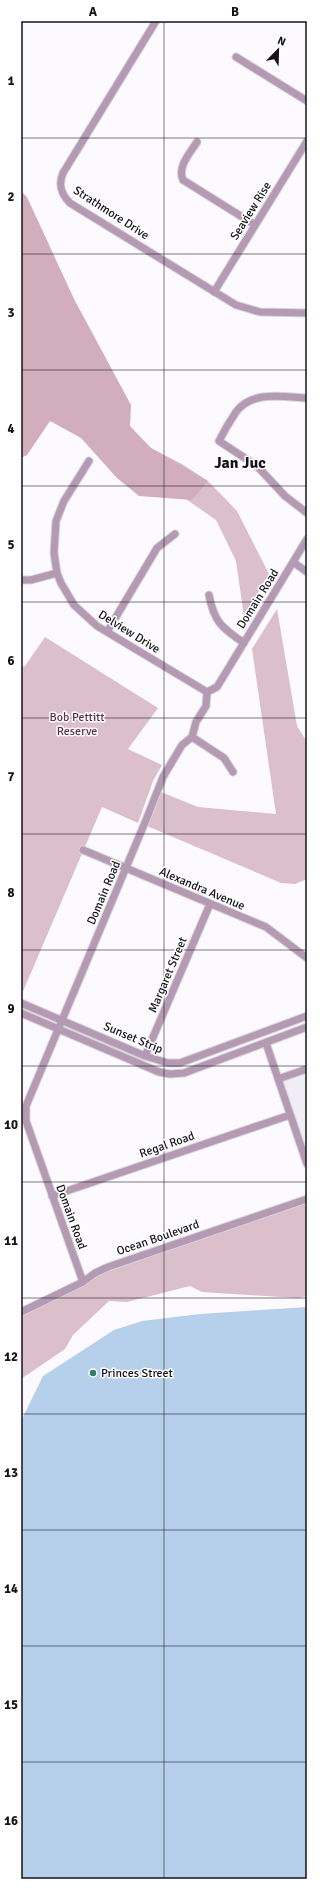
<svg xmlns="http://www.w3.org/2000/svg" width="328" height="1900" font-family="Signika,sans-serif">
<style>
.built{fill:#f0edf6}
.green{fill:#dbbfca}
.forest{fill:#d2aebd}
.water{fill:#b6cfea}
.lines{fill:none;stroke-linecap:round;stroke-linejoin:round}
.minor-casing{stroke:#d7d5d9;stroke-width:9}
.minor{stroke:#b59ab4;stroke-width:7}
.grid{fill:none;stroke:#151319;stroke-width:1;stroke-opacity:0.55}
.poi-dot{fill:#387968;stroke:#fff;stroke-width:1.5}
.labels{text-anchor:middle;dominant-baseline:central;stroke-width:3;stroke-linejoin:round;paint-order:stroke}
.street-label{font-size:12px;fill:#151319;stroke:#fff}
.park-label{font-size:12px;fill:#613046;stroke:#fff}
.poi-label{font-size:12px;fill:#151319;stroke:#fff;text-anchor:start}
.district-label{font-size:16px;font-weight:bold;fill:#151319;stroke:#fff}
.neatline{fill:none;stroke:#151319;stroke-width:1.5}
.grid-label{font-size:13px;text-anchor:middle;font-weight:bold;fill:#151319}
</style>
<rect width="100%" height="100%" fill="#fcfafe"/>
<path class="built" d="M307 1071V1156L281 1080Z"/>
<path class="green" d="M147 446 182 464 208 481 237 511 269 574 244 616 236 561 216 520 180 495Z
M277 609 297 726 307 742V879L295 884 281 883 147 826 161 792 198 807 276 814 252 649Z
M45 637 158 708 128 749 162 765 153 781 138 823 102 807 21 996V667L25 666Z
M307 1199V1296L298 1298 202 1292 190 1286 127 1302 109 1301 73 1335 65 1349 21 1379V1312L95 1273Z"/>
<path class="forest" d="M21 191 27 197 74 299 131 405 130 426 151 448 208 481 192 500 139 496 117 478 81 438 50 421 27 455 21 458Z"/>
<path class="water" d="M307 1307V1879H21V1421L43 1376 114 1330 142 1321 200 1314Z"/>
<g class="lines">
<defs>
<path id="minor" d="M156 21 63 173C58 185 61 194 70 203L236 305 260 312 307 313
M236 57 307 101
M197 142C190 153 177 167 183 180L255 225
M214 292 307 141
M307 398C284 397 252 390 236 412 230 421 224 431 219 441L257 466 285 496 307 513
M89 461 64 501 56 521 54 553 57 573 61 583 74 605 97 626 207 692
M293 562 307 572
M21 580H31L57 573
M209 595C214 622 222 628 244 643
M107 632 157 548 175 534
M192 737 224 758 233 772
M83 850 266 927 307 958
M21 1003 145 1056 168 1063H180L307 1016
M21 1013 159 1072 170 1074 184 1073 307 1027
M266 1043 307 1164
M145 1056 210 904
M278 1079 307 1069
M52 1196 290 1115
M83 1282 26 1121V1106L146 820 163 777 182 745 192 737 196 722 206 706 207 692 217 687 307 539
M21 1312 83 1282 95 1273 108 1267 307 1199"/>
</defs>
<use href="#minor" class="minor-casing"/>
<use href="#minor" class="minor"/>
</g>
<path class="grid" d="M164 21V1879M21 138H307M21 254H307M21 370H307M21 486H307M21 602H307M21 718H307M21 834H307M21 950H307M21 1066H307M21 1182H307M21 1298H307M21 1414H307M21 1530H307M21 1646H307M21 1762H307"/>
<circle class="poi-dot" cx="93" cy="1373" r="4"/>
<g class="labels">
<g class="street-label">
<text transform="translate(251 211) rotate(-58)">Seaview Rise</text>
<text transform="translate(111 213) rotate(33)">Strathmore Drive</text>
<text transform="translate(258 599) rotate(-58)">Domain Road</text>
<text transform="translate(129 632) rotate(32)">Delview Drive</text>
<text transform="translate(202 889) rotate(23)">Alexandra Avenue</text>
<text transform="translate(104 893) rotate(-67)">Domain Road</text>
<text transform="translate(168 975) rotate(-67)">Margaret Street</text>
<text transform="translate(133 1038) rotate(23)">Sunset Strip</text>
<text transform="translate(167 1145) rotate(-19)">Regal Road</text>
<text transform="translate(71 1217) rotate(70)">Domain Road</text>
<text transform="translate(158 1238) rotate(-19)">Ocean Boulevard</text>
</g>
<g class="park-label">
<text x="77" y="717">Bob Pettitt<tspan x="77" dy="14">Reserve</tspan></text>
</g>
<g class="poi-label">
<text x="101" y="1373">Princes Street</text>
</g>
<g class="district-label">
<text x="240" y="463">Jan Juc</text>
</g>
</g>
<rect width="328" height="1900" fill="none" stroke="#ffffff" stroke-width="44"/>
<g transform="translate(278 50) rotate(23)" stroke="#ffffff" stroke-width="3" paint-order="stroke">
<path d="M0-3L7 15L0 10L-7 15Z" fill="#151319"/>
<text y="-6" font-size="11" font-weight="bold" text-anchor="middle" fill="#151319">N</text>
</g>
<rect x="22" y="22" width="284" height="1856" class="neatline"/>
<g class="grid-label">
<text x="93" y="16">A</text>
<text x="235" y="16">B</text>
<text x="11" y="85">1</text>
<text x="11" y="201">2</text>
<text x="11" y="317">3</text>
<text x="11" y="433">4</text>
<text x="11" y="549">5</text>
<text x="11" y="665">6</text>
<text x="11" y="781">7</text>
<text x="11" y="897">8</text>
<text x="11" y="1013">9</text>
<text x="11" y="1129">10</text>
<text x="11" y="1245">11</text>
<text x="11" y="1361">12</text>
<text x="11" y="1477">13</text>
<text x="11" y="1593">14</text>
<text x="11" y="1709">15</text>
<text x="11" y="1825">16</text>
</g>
</svg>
